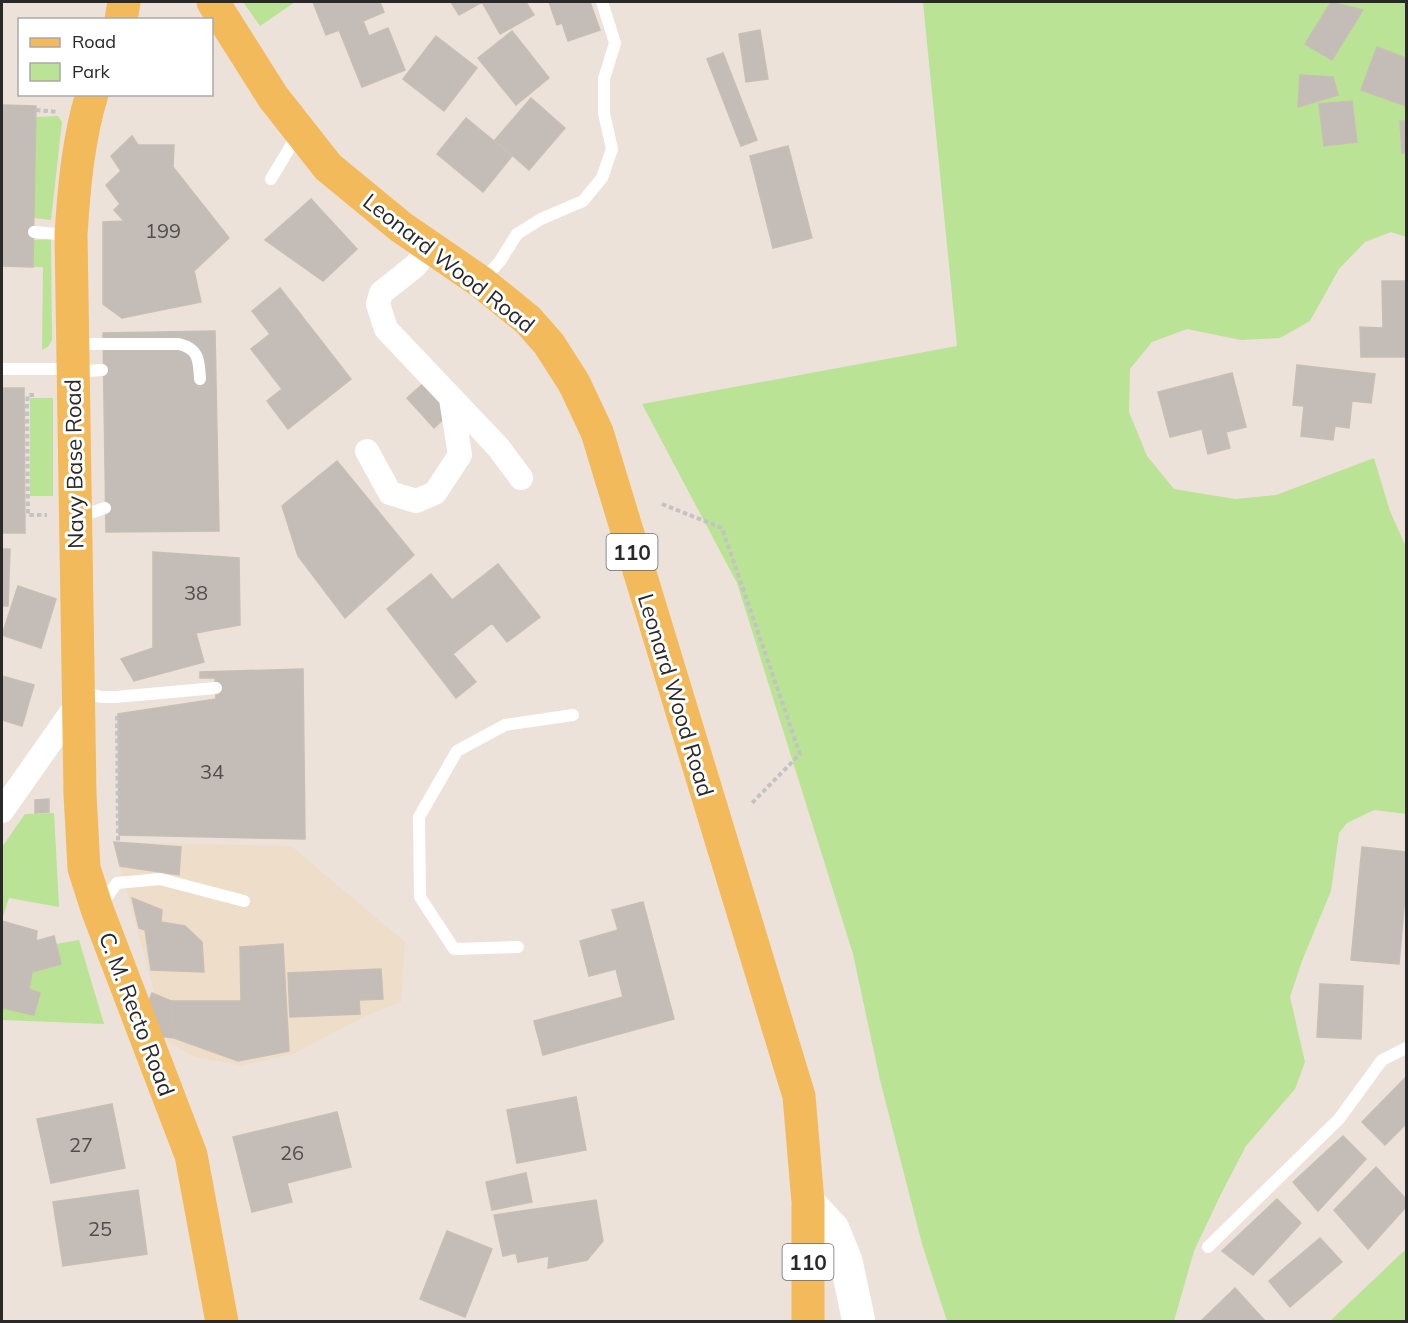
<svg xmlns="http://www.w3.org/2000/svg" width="1408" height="1323" font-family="Mulish,sans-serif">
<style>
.education{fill:#eeddc9}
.green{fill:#bae396}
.building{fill:#c4bcb7;stroke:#c7beb4;stroke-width:1.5}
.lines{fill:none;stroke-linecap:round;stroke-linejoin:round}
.path{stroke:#c3c3c3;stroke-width:4;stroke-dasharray:4.5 3;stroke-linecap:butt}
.lane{stroke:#fff;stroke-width:12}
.street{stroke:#fff;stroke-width:24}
.secondary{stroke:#fff;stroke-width:33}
.primary{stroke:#f2ba5a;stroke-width:33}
.labels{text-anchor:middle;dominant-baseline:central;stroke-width:6;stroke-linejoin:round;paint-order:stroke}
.number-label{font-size:20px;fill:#504e4c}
.shield{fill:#fff;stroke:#696969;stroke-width:1.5}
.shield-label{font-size:21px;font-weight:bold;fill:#292929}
.street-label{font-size:22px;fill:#292929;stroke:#fff}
</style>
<rect width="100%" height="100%" fill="#ece2da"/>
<path class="education" d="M113 842 291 846 405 942 401 1002 365 1016 293 1054 241 1066 195 1057 168 1042Z"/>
<path class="green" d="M243 2H295L260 26Z
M923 2H1406V237L1391 232 1365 242 1339 269 1310 321 1280 338 1241 340 1187 329 1152 342 1130 369 1129 412 1147 456 1174 489 1235 499 1276 495 1374 458 1390 511 1406 547V814L1374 810 1347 823 1339 833 1331 891 1302 961 1290 997 1305 1062 1295 1089 1246 1146 1221 1194 1194 1251 1174 1321H947L922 1244 880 1080 853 954 737 583 642 404 957 346Z
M58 116 62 122 51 220 34 218 36 117Z
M51 239 52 340 48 347 42 350 43 267H33V240Z
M30 398H53V496H30Z
M54 813 59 907 9 898 2 920V847L25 814Z
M79 940 104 1024 2 1020 3 1008 29 989 32 972 61 964 56 944Z
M1406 1249V1321H1330Z"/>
<path class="building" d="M313 2H380L384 12 363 21 369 36 388 28 405 70 362 87 339 30 326 35Z
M451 2H526L534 15 500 34 482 2 459 15Z
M549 2H590L600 30 568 41 562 23 557 25Z
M1331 2 1363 10 1332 60 1305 44Z
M760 30 768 79 746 82 739 34Z
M512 31 549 78 516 105 478 58Z
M436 36 477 68 444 111 403 79Z
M1377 47 1406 58V106L1361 90Z
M723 53 757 140 741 146 707 59Z
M1300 75 1333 77 1338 95 1298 107Z
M531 98 565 128 529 170 495 140Z
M1352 101 1357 142 1324 146 1319 104Z
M2 105 36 106 33 267 2 266Z
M466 118 512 156 483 192 437 154Z
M1400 121H1406V153H1402Z
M132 136 138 145H174L173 167 229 238 194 271 201 302 122 318 103 304V222L124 221 114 210 120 204 106 185 121 171 111 156Z
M788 146 812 238 773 248 750 156Z
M311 199 357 249 323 281 265 240Z
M1382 281H1406V357H1361L1360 327 1383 328Z
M280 288 351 379 288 429 267 401 282 389 251 349 270 334 252 311Z
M215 331 219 531 106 532 103 333Z
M1297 365 1375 374 1371 403 1352 401 1349 428 1335 426 1333 440 1301 436 1304 406 1293 405Z
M1232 373 1246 427 1226 432 1230 448 1208 454 1202 429 1170 437 1158 392Z
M425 382 451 412 434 428 407 398Z
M2 388H24L25 533H2Z
M337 461 414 555 345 618 298 556 282 506Z
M2 549H10L8 606H2Z
M153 552 239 558 240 625 196 633 204 662 134 681 121 659 153 648Z
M498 564 540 617 507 642 492 623 453 654 476 682 456 698 387 609 431 574 452 600Z
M18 586 56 599 41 648 2 635Z
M303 669 305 839 119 835 118 714 216 699 215 678H200V672Z
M2 676 34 685 22 726 2 720Z
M49 799V812L35 813V800Z
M114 842 181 847 179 875 120 866Z
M1362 847 1406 852V885L1399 964 1351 960Z
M132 898 162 910 161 922 185 926 202 942 204 972 151 970 145 930 139 928Z
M643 902 674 1019 543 1055 534 1021 623 997 616 969 589 976 580 941 618 930 612 910Z
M2 921 37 931 36 941 54 936 61 964 32 972 29 989 40 993 34 1015 3 1008 2 1013Z
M283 944 289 1051 238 1061 174 1038 171 1001H241L240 947Z
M381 969 383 999 359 1000 360 1014 290 1017 288 973Z
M1320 984 1363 986 1361 1039 1317 1037Z
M152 993 171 1001 174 1038 157 1036 145 1011Z
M1406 1077V1124L1385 1145 1362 1122Z
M576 1097 586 1150 517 1163 507 1110Z
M112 1104 125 1168 51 1183 37 1119Z
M337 1112 351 1167 287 1183 292 1202 252 1212 233 1137Z
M1343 1136 1366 1159 1318 1211 1293 1182Z
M1376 1167 1406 1199V1207L1368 1249 1334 1210Z
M526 1173 532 1202 492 1210 486 1182Z
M138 1190 147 1254 63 1266 53 1202Z
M1277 1199 1301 1223 1253 1275 1222 1251Z
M596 1200 603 1241 587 1260 548 1268 549 1256 518 1262 516 1253 503 1256 494 1215Z
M447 1231 492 1249 465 1317 420 1299Z
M1320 1238 1342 1262 1290 1307 1269 1281Z
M1235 1288 1266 1322H1200Z"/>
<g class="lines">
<path class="path" d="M36 110 58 112
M34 395H28L27 402 28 515H47
M662 504 722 528 800 754 751 804
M117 716 118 843"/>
<path class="lane" d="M271 179 298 134
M34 232 69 235
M481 282 500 261 517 234 541 219 583 201 602 178 612 149 604 113V79L615 43 602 2
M73 344H179C199 349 199 360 200 379
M2 369H71
M73 372 102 370
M78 517 105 508
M79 691 101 697H116L216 688
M100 906 117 883 160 879 244 901
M518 947 454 949 420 897 419 817 457 751 505 725 573 715
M1208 1247 1339 1119 1382 1060 1406 1048"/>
<path class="street" d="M430 248 415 266 381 293 378 304 386 329 498 447 521 478
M367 451 390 493 416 501 435 493 460 455 451 399
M2 811 78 703"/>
<path class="secondary" d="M808 1202 833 1229 846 1261 859 1322"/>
<path class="primary" d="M213 2 273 97 328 167 401 227 481 282 528 320 549 344 574 383 597 432 799 1096 808 1202V1322
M121 20 124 2
M92 94C78 140 74 188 71 235L80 794 84 868 97 909 191 1155 222 1322"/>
</g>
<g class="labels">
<g class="number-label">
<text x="163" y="230">199</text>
<text x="196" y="592">38</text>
<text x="212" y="771">34</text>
<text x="81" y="1144">27</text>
<text x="292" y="1152">26</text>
<text x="100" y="1228">25</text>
</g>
<g class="shield">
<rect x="606.5" y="534" width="51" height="36" rx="4.5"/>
<rect x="782.5" y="1244" width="51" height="36" rx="4.5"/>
</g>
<g class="shield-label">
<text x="632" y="552">110</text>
<text x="808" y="1262">110</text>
</g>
<g class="street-label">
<text transform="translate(449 263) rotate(38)">Leonard Wood Road</text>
<text transform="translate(74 464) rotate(-91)">Navy Base Road</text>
<text transform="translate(676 695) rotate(73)">Leonard Wood Road</text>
<text transform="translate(137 1014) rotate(69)">C. M. Recto Road</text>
</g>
</g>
<rect width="1408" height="1323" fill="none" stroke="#292929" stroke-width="6"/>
<rect x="18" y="18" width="195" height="78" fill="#ffffff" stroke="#a9a9a9" stroke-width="1.5"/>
<rect x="30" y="38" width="30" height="9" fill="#f2ba5a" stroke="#a9a9a9" stroke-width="1.5"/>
<text x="72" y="48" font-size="18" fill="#292929">Road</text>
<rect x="30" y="63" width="30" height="18" fill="#bae396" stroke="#a9a9a9" stroke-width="1.5"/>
<text x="72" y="78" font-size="18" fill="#292929">Park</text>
</svg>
